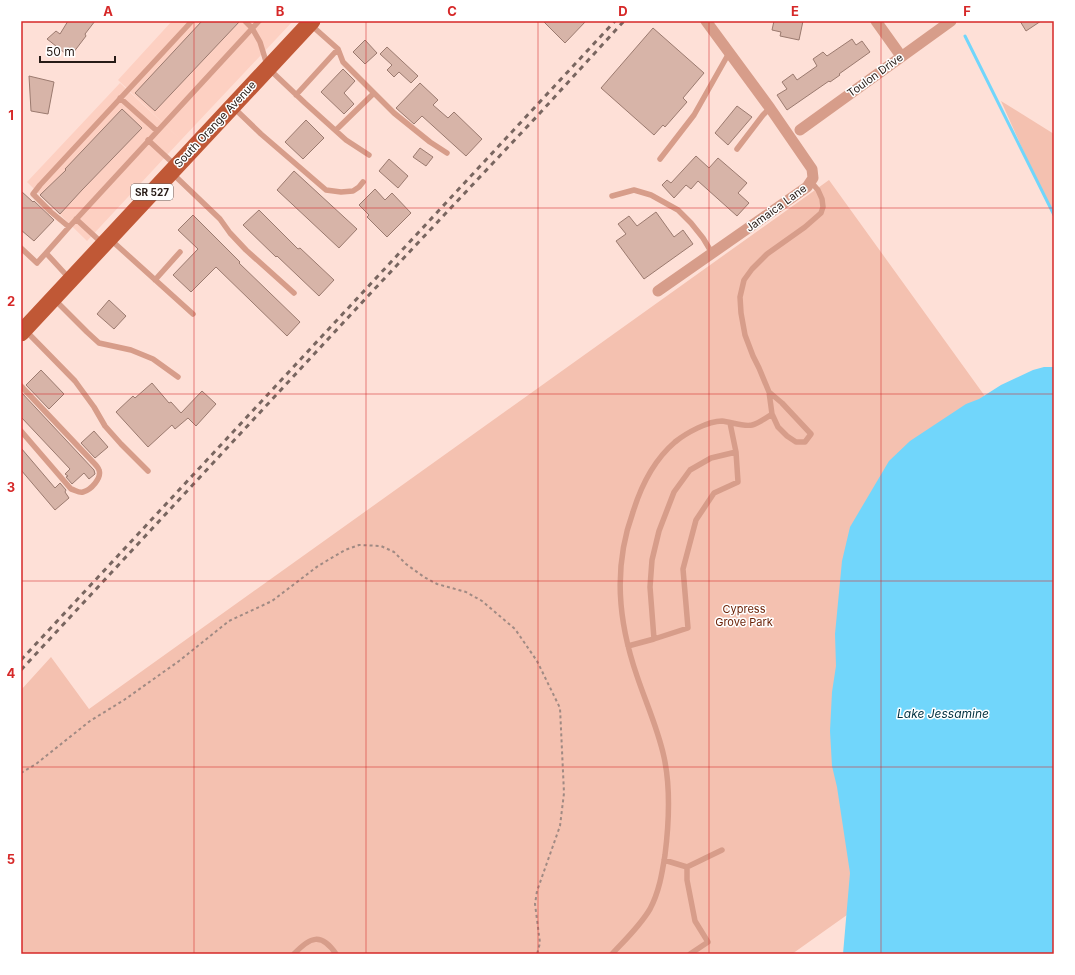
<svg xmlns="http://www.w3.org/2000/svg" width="1075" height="975" font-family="Inter,sans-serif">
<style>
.built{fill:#fdd0c2}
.green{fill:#f4c1b0}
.water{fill:#71d6fb}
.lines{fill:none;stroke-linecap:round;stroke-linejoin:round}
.stream{stroke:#71d6fb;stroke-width:3}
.building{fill:#d7b4a8;stroke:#9b7a6f}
.path{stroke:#a08a83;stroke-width:2;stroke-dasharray:3 3;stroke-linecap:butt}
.service{stroke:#d79d8a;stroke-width:5.5}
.minor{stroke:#d79d8a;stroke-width:11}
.primary{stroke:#c05836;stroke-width:17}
.rail{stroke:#796660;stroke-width:3;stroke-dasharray:5 5;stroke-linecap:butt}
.grid{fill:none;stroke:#d62828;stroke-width:1;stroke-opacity:0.55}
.labels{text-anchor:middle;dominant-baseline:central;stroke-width:3;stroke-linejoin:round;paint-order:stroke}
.shield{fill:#fff;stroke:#685f5c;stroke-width:1}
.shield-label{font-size:10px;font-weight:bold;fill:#271b16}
.street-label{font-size:11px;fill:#271b16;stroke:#fff}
.park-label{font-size:11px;fill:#6c2308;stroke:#fff}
.water-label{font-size:12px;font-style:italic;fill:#003140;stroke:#fff}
.neatline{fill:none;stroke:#d62828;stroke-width:1.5}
.grid-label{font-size:13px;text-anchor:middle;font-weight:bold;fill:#d62828}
</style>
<rect width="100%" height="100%" fill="#fee0d7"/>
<path class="built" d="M172 21H293L181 140 118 80Z
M120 83 181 140 87 241 27 182Z"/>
<path class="green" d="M1001 101 1054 134V214L1031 168Z
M829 180 1054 492V768L792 954H21V690L51 657 89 709Z"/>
<path class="water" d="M1044 367H1054V954H843L850 873 837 787 832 766 830 731 832 692 836 666 835 634 842 561 850 527 889 461 910 441 966 404 979 399 1001 385 1033 370Z"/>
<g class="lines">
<path class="stream" d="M965 36 1054 215"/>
</g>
<path class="building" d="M68 21H95L85 34 86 36 70 57 47 39 56 31 60 34Z
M202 21H240L155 111 135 93Z
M543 21H586L565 43Z
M774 21H803L799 40 780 36 781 32 772 30Z
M1020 21H1041L1026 31Z
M653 28 704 73 683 98 687 102 665 127 663 125 654 135 601 88Z
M852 39 856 45 862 41 870 52 839 74 840 75 830 82 829 81 787 110 777 95 787 89 782 82 793 74 797 80 817 66 813 59 823 52 827 56Z
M365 40 377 53 365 64 353 52Z
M387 47 418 76 411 83 399 72 394 77 387 70 392 65 380 54Z
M343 69 355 81 344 93 354 104 344 114 321 92Z
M29 76 54 82 48 114 31 111Z
M420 83 438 100 433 105 448 118 454 112 482 139 466 156 422 116 414 124 396 108Z
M737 106 752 117 728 145 715 133Z
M122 109 142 128 82 190 60 214 40 195 66 170 65 169Z
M306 120 324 138 303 159 285 142Z
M420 148 433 157 426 166 413 157Z
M696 156 709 168 718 158 747 183 738 193 749 203 737 216 698 181 691 189 686 185 674 198 662 185 667 180 671 183Z
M389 159 408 176 398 188 379 171Z
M294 171 357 229 339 248 277 190Z
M375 189 385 200 392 193 411 213 387 237 367 217 369 215 359 205Z
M21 191 33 202 34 201 54 220 34 241 21 230Z
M259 210 298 249 300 248 334 280 319 296 277 256 276 257 243 225Z
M656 212 674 237 683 230 693 244 644 279 616 241 626 234 618 224 629 216 637 226Z
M193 215 240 262 239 263 300 322 287 336 216 267 191 292 173 275 198 249 178 230Z
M109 300 126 316 114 329 97 314Z
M41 370 64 394 49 409 26 385Z
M152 383 169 403 171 402 181 413 202 391 216 404 196 426 188 418 175 429 172 425 148 447 116 412 133 396 135 398Z
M21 392 94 470 95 474 89 479 84 473 72 484 66 477 68 476 65 474 70 469 21 417Z
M94 431 108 447 95 458 81 443Z
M21 448 55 488 60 483 66 490 65 492 69 498 55 510 21 470Z"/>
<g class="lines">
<path class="path" d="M21 773 36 764 90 721 124 700 179 661 229 621 272 601 318 566 345 550 359 545 381 546 394 552 406 564 424 577 437 584 466 592 482 601 515 629 537 661 560 708 564 793 560 826 537 891 535 904 540 943 537 954"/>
<path class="service" d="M192 21 40 185 33 194 51 212 69 227 259 21
M245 21 252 28 260 42 268 68 305 103 346 140 369 155
M311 25 338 49 343 62 394 113 430 142 447 153
M296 95 338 49
M120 98 157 131
M234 108 261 134 326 190 341 192 353 191 359 187 363 182
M336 130 374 93
M148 140 175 165
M737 149 763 115 770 108
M660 159 694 115 729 53
M173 174 220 219 230 233 246 250 294 293
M612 196 634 190 651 195 678 210 691 223 703 238 712 253
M76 219 102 243
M69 227 46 253 69 278
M111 240 193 314
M21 248 37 263 46 253
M155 280 180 252
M55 300 87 332 99 343 131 350 153 359 178 377
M26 331 75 381 94 407 105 426 121 444 148 471
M21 386 93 462C95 464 98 467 99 470 102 478 91 490 83 492 79 493 75 490 71 489L21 431
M769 392 782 403 811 434 805 442H796L787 436 778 427 772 414 769 392 759 368 753 356 745 335 741 313 740 297 744 280 752 269 767 254 805 227 821 213 823 207 822 199 818 190 811 182
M654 639 650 587 652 560 659 531 674 492 690 470 711 458 736 452
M628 646 654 639 688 628 683 569 696 520 714 493 738 482 736 452 730 423
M664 860 687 867
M294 954C310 937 321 932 336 954
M612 954C625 940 640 926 650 909 659 892 662 874 665 855 669 823 671 789 664 757 658 729 646 703 637 676 618 621 613 567 633 512 641 486 654 460 675 442 686 433 708 421 722 421 731 422 744 427 752 425 759 423 766 418 772 414
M690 954 708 942 695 921 687 880V867L722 850"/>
<path class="minor" d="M876 21 901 56
M800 130 951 21
M658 291 807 187 813 178 812 169 770 108 706 21"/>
<path class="primary" d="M21 333 312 21"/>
<path class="rail" d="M21 660 615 21
M21 670 368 296 540 113 624 21"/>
</g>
<path class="grid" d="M194 21V954M366 21V954M538 21V954M709 21V954M881 21V954M21 208H1054M21 394H1054M21 581H1054M21 767H1054"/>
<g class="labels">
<rect class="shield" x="131" y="184" width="42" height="16" rx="3"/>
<g class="shield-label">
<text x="152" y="192">SR 527</text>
</g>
<g class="street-label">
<text transform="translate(875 75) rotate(-36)">Toulon Drive</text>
<text transform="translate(215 124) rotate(-47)">South Orange Avenue</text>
<text transform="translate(776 208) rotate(-36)">Jamaica Lane</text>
</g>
<g class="park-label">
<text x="744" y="609">Cypress<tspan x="744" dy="13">Grove Park</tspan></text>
</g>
<g class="water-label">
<text x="943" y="713">Lake Jessamine</text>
</g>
</g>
<rect width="1075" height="975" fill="none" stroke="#ffffff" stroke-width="44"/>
<path d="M40 56v6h75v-6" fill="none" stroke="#271b16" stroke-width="2"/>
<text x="46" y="56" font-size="12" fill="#271b16" stroke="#ffffff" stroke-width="3" paint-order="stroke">50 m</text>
<rect x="22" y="22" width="1031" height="931" class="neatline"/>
<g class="grid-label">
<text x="108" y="16">A</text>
<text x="280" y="16">B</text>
<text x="452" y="16">C</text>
<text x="623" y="16">D</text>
<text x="795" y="16">E</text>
<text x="967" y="16">F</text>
<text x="11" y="120">1</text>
<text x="11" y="306">2</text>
<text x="11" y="492">3</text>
<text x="11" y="678">4</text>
<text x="11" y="864">5</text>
</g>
</svg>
